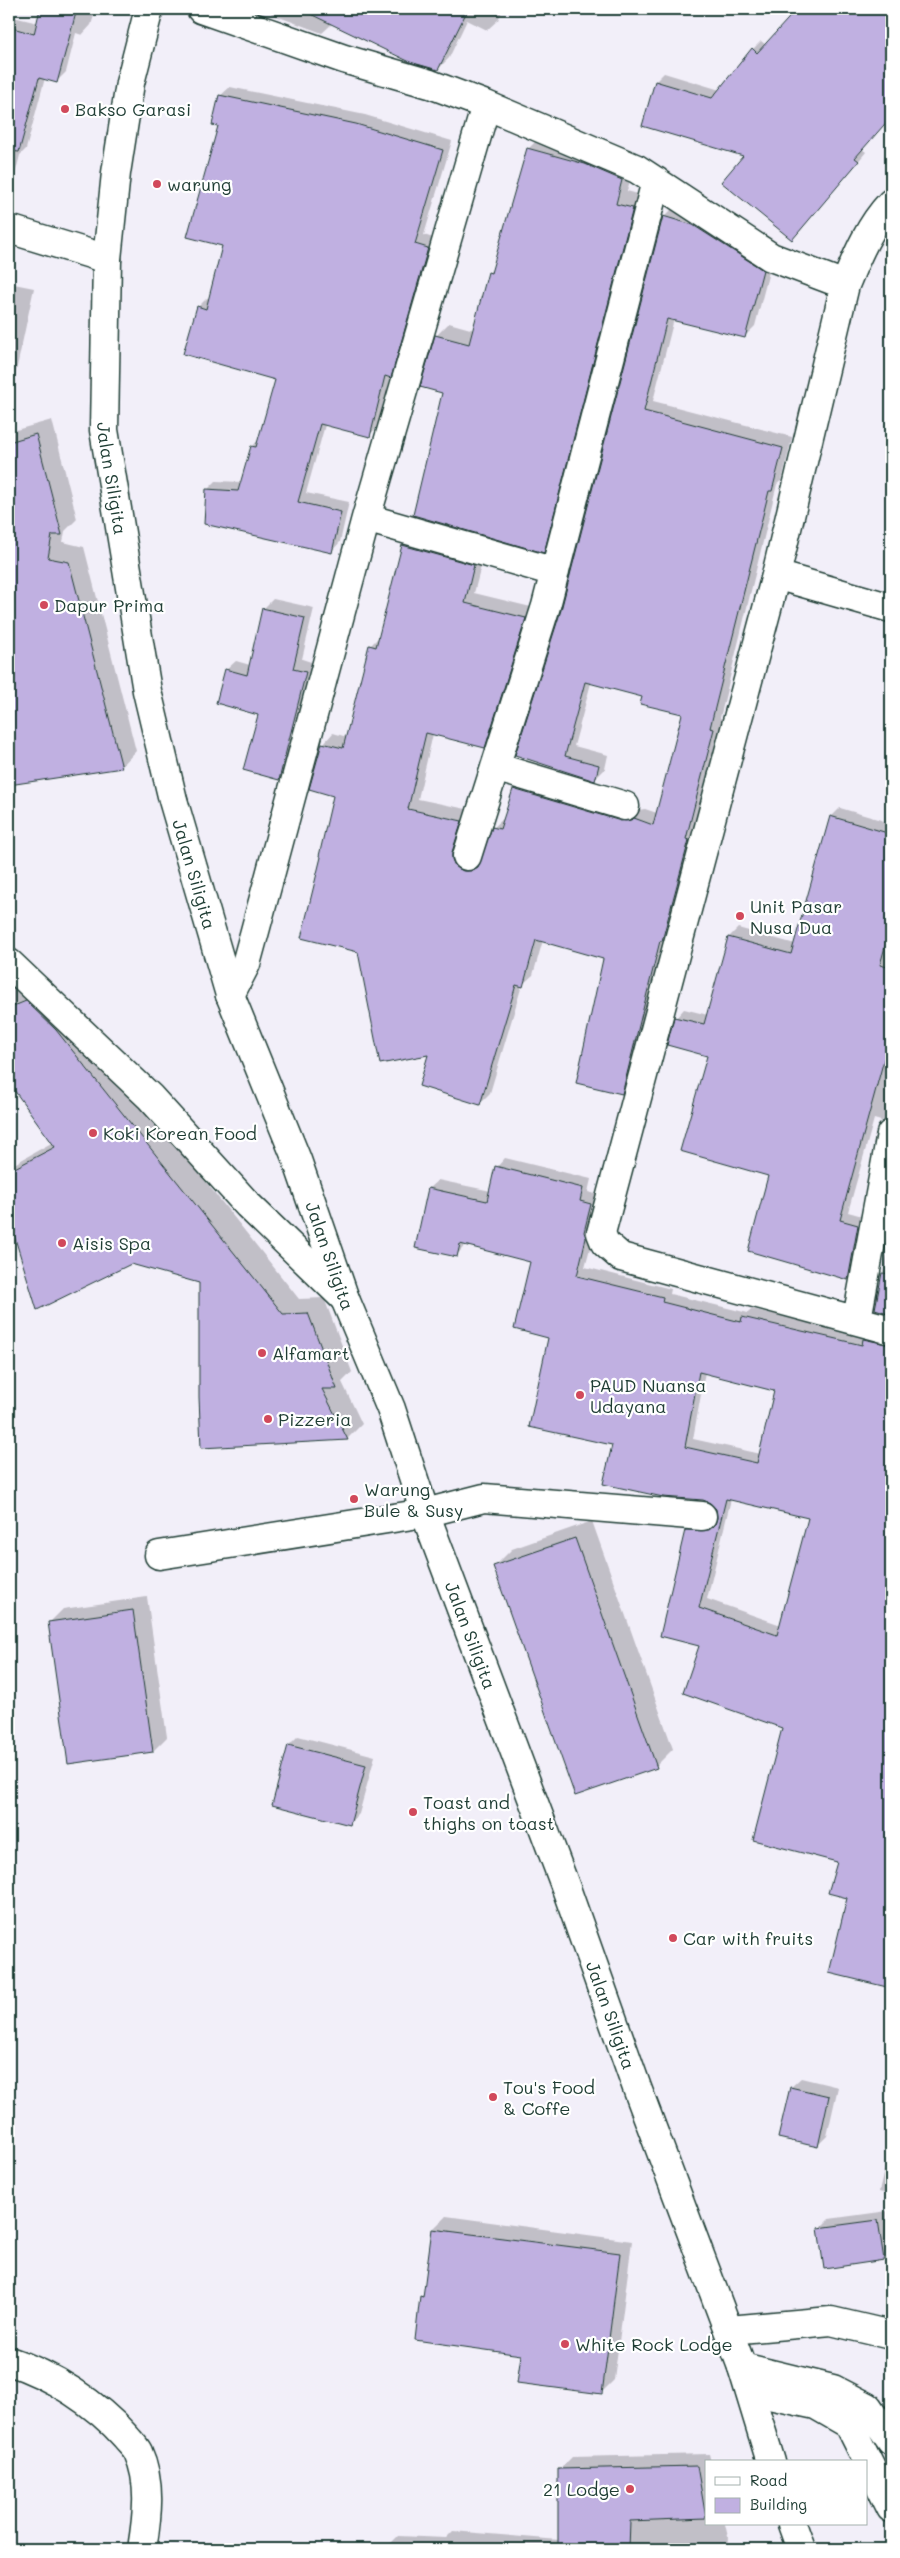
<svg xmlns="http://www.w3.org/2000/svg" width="900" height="2558" font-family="Mali,sans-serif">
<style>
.shadow{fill:#0003;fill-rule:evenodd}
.building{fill:#c0b0e1;stroke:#1f3d34;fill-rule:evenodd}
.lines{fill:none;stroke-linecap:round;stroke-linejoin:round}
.street-casing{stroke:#1f3d34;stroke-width:31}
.secondary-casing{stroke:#1f3d34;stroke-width:31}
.street{stroke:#fff;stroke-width:28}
.secondary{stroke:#fff;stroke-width:28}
.poi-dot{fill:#d1495b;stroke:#fff;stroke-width:2}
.labels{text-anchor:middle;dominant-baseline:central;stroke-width:4.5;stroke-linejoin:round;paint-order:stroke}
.poi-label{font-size:18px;fill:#1f3d34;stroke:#fff;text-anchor:start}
.street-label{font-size:18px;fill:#1f3d34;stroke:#fff}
</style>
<rect width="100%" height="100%" fill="#f2eff9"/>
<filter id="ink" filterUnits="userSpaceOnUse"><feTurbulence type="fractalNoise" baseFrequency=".02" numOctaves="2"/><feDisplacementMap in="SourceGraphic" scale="10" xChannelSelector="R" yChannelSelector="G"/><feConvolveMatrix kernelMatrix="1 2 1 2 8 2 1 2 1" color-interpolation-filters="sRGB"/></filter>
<g filter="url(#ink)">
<path class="shadow" d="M41 9H96L91 25 82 35 76 33 66 72 57 81 45 78 26 149 20 155 9 198V16L38 23Z
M274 9H341L332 24 322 33 271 14Z
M355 9H503L498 20 487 30 467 20 449 58 438 69 344 29Z
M799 9H891V116L862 149 866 152 800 231 745 155 643 125 656 81 664 73 720 90 753 49 761 41 766 45Z
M230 87 365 115 452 141 424 235 436 239 399 367 391 375 379 426 369 435 325 425 306 493 349 502 340 542 331 552 207 490 216 481 242 482 252 447 259 439 277 379 198 307 207 298 210 299 224 246 219 125 220 96Z
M541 136 634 167 627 191 645 196 556 539 543 551 444 393 436 336 449 323 474 330 489 273 493 268 528 149Z
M674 207 772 260 755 326 744 337 674 319 653 401 792 437 782 480 777 484 720 718 724 719 632 1082 621 1092 604 958 543 940 533 975 522 985 490 1093 480 1103 430 1054 359 951 323 856 334 795 323 744 333 733 347 737 370 646 380 636 404 545 414 535 484 555 474 593 535 608 495 736 484 746 433 734 418 799 471 810 473 861 481 862 493 828 504 818 514 790 525 779 632 811 645 809 657 813 683 713 643 696 591 683 574 746 608 755 605 769 595 779 517 754 562 610 664 217Z
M9 283 34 288 9 404Z
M52 420 77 519 65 531 63 542 84 547 136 751 121 767 9 783V432Z
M273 599 314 608 302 659 314 663 288 770 279 779 260 714 226 670 236 661 250 665 264 608Z
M840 808 891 823V944L888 956 891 957V1118L881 1121 874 1119 848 1212 866 1217 857 1269 848 1278 770 1175 708 1055 676 1018 684 1009 708 1015 729 937 738 928 795 944 831 817Z
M9 967 72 1014 299 1299 324 1298 352 1372 342 1382 362 1424 347 1439 201 1282 130 1263 38 1308 9 1215V1167L53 1142 9 1081Z
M505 1158 591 1179 588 1192 599 1195 595 1229 585 1267 671 1289 670 1294 748 1313 752 1309 868 1336 891 1335V1987L830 1972 848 1897 838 1861 784 1727 701 1646 686 1531 695 1522H717V1508L711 1502 613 1444 549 1337 532 1261 466 1244 456 1256 429 1188 438 1180 491 1191 497 1167ZM705 1372 776 1390 761 1454 693 1439ZM731 1499 810 1517 781 1625 707 1599Z
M891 1233V1314L876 1309Z
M592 1521 673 1749 656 1766 495 1566 512 1549Z
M147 1597 167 1737 153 1751 69 1762 50 1622 63 1609Z
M298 1736 375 1756 359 1814 349 1824 289 1745Z
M801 2078 838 2087 827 2136 817 2146 791 2087Z
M891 2141V2195L879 2192Z
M888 2211 891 2252 884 2259 820 2228 829 2219Z
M446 2216 632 2241 614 2380 601 2393 522 2354 421 2297 425 2293 433 2229Z
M709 2454 711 2462H706V2524H725L728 2537 727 2549H385L398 2536 446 2538 453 2531 559 2540V2470L572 2457Z"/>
<path class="building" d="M40 9H77L57 83 39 78 19 152 9 151V27L34 34Z
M300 9H468L438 70 410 62Z
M797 9H891V117L855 158 859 161 792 240 721 182 743 156 642 126 655 81 712 98 752 48 757 53Z
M219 95 356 124 443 150 415 244 428 248 391 378 385 376 370 437 320 424 298 502 341 512 332 553 204 524 206 489 238 491 251 446 256 447 275 380 183 354 197 306 206 309 222 246 187 237 218 126 212 125Z
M527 148 585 164 622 180 616 204 633 208 544 553 413 515 442 393 420 387 435 335 469 344 488 272 491 273Z
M663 216 693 225 763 270 745 338 667 319 644 411 783 448 772 491H769L710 728 714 729 686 839 689 840 662 941H660L622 1094 576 1083 603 959 536 940 523 987 516 985 480 1105 419 1086 428 1055 380 1064 358 952 301 938 321 857 319 856 333 796 309 789 322 743 343 748 369 645 376 647 402 545 474 565 465 603 526 618 485 748 426 733 408 809 462 821 452 852V859L455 866 463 871H471L478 867 492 827 500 829 513 789 621 821 634 818 653 825 682 714 640 704 642 697 585 682 565 756 599 765 595 781 515 755 561 610Z
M36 434 62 535H52L48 558 69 562 122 768 9 785V442Z
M262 608 305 618 293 669 306 672 279 780 243 770 258 715 216 703 225 669 247 675Z
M830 816 891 834V925L880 965 891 968V1034L840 1220 858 1225 848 1280 748 1251 768 1176 680 1151 707 1056 667 1045 674 1017 704 1024 728 937 791 954Z
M26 1001 56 1030 283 1314 308 1313 337 1389H322L348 1440 201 1448 199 1397V1283L131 1264 37 1310 9 1219V1171L55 1147 9 1083V1008Z
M495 1166 583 1188 580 1201 591 1204 584 1232 586 1238 577 1276 663 1297 662 1302 741 1322 742 1317 862 1345 863 1339 891 1345V1988L829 1973 847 1898 828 1893 837 1862 753 1840 782 1728 683 1693 699 1646 660 1636 685 1530H709L715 1525 717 1518 716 1509 710 1503 703 1500 663 1497 603 1484 612 1445 529 1427 548 1338 514 1329 530 1262 460 1244 457 1257 415 1248 428 1188 487 1201ZM699 1372 774 1391 757 1463 685 1447ZM726 1499 808 1518 777 1635 699 1608Z
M882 1273 891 1274V1314L875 1309Z
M575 1538 657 1768 575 1796 493 1566Z
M133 1610 153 1752 68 1764 48 1622Z
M288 1745 366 1765 350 1825 272 1805Z
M790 2087 829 2096 818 2147 778 2138Z
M878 2220 884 2260 824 2269 818 2228Z
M432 2229 620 2253 602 2394 517 2383 521 2355 415 2340 420 2296 423 2297Z
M697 2466 706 2518 630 2521 629 2549H558V2469Z"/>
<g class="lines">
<defs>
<path id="street" d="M201 9 344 59 430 84 486 105 637 169 771 257 845 285
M891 203C869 226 857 256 845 285L776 575 601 1233 605 1243 621 1257 891 1330
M9 229 107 259
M366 518 555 572
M776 575 891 608
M495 767 625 806
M467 856 546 606 656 181
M9 963 150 1097 248 1205 345 1299
M230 995 246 964 255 931 366 518 486 105
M857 1319 891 1134
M159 1555 425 1513 484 1498 702 1516
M729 2330 831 2321 891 2335
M9 2361C52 2375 96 2403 126 2437 129 2441 135 2446 138 2452 152 2482 147 2518 142 2549
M742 2367 833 2389 868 2407 891 2441
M750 2391 816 2405 849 2424 891 2508"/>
<g id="secondary">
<path id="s1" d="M149 9 130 83 116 173 107 259 104 430 147 691 173 800 230 995 297 1160 345 1299 391 1409 425 1513 566 1888 637 2088 742 2367 771 2462"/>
<path d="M792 2524 801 2549"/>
</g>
</defs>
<use href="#street" class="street-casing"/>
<use href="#secondary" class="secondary-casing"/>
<use href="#street" class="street"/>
<use href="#secondary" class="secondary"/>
</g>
</g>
<g class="poi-dot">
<circle cx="65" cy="109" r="5"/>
<circle cx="157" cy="184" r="5"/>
<circle cx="44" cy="605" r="5"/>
<circle cx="740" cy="916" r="5"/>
<circle cx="93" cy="1133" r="5"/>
<circle cx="62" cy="1243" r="5"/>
<circle cx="262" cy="1353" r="5"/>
<circle cx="580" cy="1395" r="5"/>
<circle cx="268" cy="1419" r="5"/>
<circle cx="354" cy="1499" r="5"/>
<circle cx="413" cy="1812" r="5"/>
<circle cx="673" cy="1938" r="5"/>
<circle cx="493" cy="2097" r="5"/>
<circle cx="565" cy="2344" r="5"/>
<circle cx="630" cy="2489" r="5"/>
</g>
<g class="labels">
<g class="poi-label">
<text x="75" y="109">Bakso Garasi</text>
<text x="167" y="184">warung</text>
<text x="54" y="605">Dapur Prima</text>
<text x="750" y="906">Unit Pasar<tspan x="750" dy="21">Nusa Dua</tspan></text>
<text x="103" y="1133">Koki Korean Food</text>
<text x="72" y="1243">Aisis Spa</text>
<text x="272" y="1353">Alfamart</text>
<text x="590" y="1385">PAUD Nuansa<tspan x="590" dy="21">Udayana</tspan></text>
<text x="278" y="1419">Pizzeria</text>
<text x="364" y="1489">Warung<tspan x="364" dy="21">Bule &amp; Susy</tspan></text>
<text x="423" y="1802">Toast and<tspan x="423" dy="21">thighs on toast</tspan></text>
<text x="683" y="1938">Car with fruits</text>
<text x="503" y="2087">Tou's Food<tspan x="503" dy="21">&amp; Coffe</tspan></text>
<text x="575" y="2344">White Rock Lodge</text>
<text x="620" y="2489" text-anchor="end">21 Lodge</text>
</g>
<g class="street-label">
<text stroke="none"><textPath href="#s1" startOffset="474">Jalan Siligita</textPath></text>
<text stroke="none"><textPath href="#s1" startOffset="879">Jalan Siligita</textPath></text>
<text stroke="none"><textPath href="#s1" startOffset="1284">Jalan Siligita</textPath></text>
<text stroke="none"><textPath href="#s1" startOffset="1689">Jalan Siligita</textPath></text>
<text stroke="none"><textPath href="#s1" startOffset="2094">Jalan Siligita</textPath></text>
</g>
</g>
<rect width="900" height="2558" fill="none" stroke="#fff" stroke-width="30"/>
<rect x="15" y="15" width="870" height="2528" fill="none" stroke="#1f3d34" stroke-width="2" filter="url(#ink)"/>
<rect x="705" y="2460" width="162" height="65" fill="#ffffff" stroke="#a5b1ae"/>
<rect x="715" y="2477" width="25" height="8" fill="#ffffff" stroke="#a5b1ae"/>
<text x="750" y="2486" font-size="15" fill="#1f3d34">Road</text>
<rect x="715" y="2498" width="25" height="15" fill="#c0b0e1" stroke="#a5b1ae"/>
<text x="750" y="2510" font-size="15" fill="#1f3d34">Building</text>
</svg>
